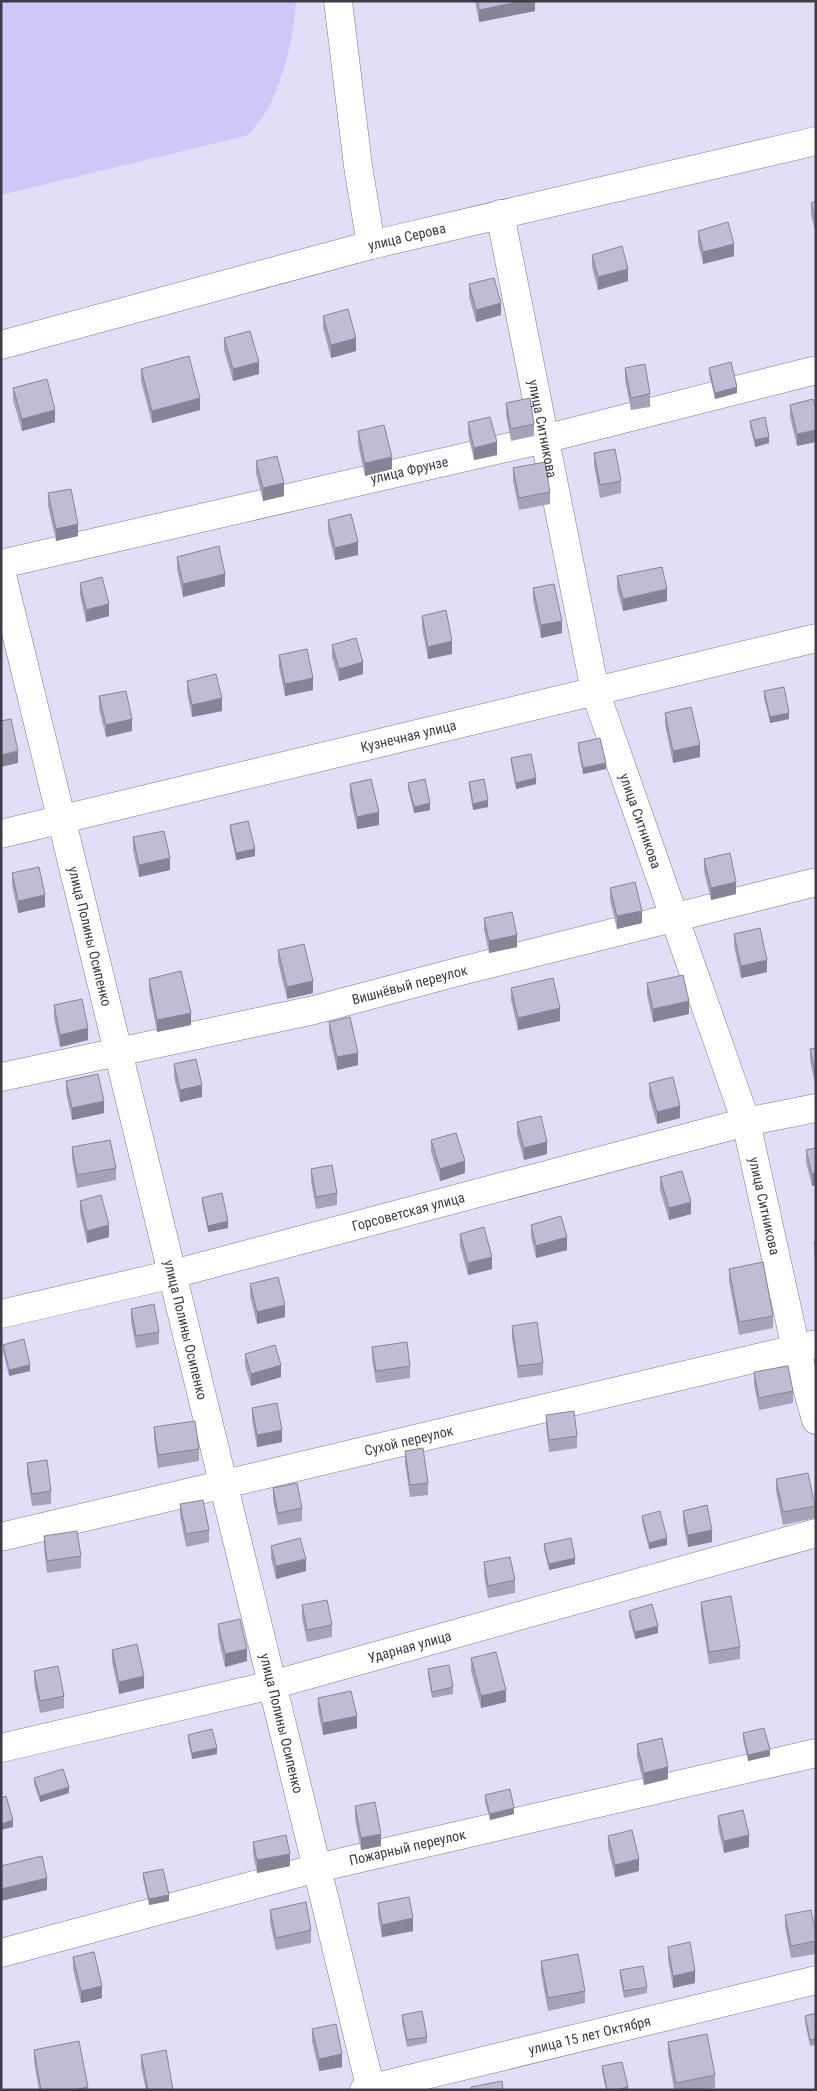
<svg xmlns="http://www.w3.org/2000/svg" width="817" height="2091" font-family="'Roboto Condensed',sans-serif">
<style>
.green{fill:#cdc8f8}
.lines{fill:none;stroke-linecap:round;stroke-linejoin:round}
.minor-casing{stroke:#79778e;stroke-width:29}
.minor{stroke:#fff;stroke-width:28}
.wall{fill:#a4a3b8}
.shaded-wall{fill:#868496}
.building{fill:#bfbdd6;stroke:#868496}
.labels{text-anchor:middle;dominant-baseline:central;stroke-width:4;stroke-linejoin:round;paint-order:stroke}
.street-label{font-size:14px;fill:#3c3b46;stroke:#eeedfd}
</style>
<rect width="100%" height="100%" fill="#e1dff8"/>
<path class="green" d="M1 1H296C294 36 285 71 271 103 266 114 256 125 249 135L1 195Z"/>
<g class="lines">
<defs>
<g id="minor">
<path d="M338 1 358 166 371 245"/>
<path id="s1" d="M500 214 595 691 746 1122 796 1349 816 1420"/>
<path id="s2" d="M1 345 371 245 816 141"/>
<path id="s3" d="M1 564 544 439 816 370"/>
<path id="s4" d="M1 571 371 2090"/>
<path id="s5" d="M1 834 816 638"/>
<path id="s6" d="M1 1077 314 1010 461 971 816 882"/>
<path id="s7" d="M1 1314 173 1274 746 1122 816 1108"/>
<path id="s8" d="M1 1537 816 1344"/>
<path id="s9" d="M1 1748 272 1685 816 1533"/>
<path id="s10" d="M1 1953 317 1868 816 1753"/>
<path id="s11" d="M364 2090 816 1980"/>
</g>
</defs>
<use href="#minor" class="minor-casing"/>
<use href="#minor" class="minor"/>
</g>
<path class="wall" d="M475 1H535V11L479 22Z
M816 201V234L811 215V203Z
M698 231 734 256 703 264 698 243Z
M592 255 628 281 598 290 592 267Z
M469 284 501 315 476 322 469 297Z
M323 316 356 351 331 358 323 328Z
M224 338 259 374 233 381 224 350Z
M625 368 650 394V407L631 410 625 380Z
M709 368 737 393 715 399 709 374Z
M141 369 200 410 152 423 141 381Z
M13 388 55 422 22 431 13 400Z
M813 399 797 446 790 417V405Z
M506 403 534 424V436L511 441 506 415Z
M750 421 769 443 755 447 750 427Z
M468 422 497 455 474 460 468 434Z
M358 431 392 469 365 476 358 444Z
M594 453 621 481V493L600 498 594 465Z
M256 461 284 496 263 501 256 473Z
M513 468 550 492V504L519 510 513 481Z
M48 493 78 536 56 541 48 506Z
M328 520 358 555 335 560 328 532Z
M177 557 225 586 183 597 177 569Z
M617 576 667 601 623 611 617 589Z
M80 583 109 616 86 622 80 595Z
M533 588 562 633 541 638 533 600Z
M422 616 452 654 428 659 422 628Z
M332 645 363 674 339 681 332 657Z
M279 655 313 690 285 696 279 667Z
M187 681 222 711 192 717 187 693Z
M764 691 789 719 770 723 764 698Z
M99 696 132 731 106 737 99 709Z
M665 713 700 757 673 763 665 725Z
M578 743 606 769 583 774 578 749Z
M511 758 536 784 516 789 511 764Z
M469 782 488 807 473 810 469 788Z
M408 783 430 810 414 813 408 789Z
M350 784 379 825 357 829 350 796Z
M230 825 255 856 236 860 230 831Z
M133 837 170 870 139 877 133 850Z
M704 859 736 894 711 900 704 871Z
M12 873 45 907 18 913 12 885Z
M610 888 642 923 617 929 610 900Z
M484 918 517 947 489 953 484 930Z
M734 934 767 972 741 978 734 946Z
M278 950 313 993 287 999 278 962Z
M149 979 191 1025 157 1032 149 991Z
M647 983 689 1014 653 1022 647 995Z
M511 988 560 1021 518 1030 511 1000Z
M54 1005 88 1040 60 1047 54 1018Z
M329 1022 358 1065 337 1070 329 1034Z
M816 1048V1089L810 1061V1049Z
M174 1064 202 1097 180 1102 174 1077Z
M66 1081 104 1113 72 1120 66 1093Z
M649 1083 680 1118 657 1124 649 1096Z
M517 1122 547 1154 524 1160 517 1134Z
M431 1140 465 1173 440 1181 431 1152Z
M72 1147 116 1168V1180L77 1188 72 1159Z
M816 1148V1185L812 1186 806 1162V1150Z
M311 1169 337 1193V1205L316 1209 311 1181Z
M660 1177 691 1214 669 1220 660 1190Z
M202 1198 228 1228 208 1232 202 1204Z
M80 1201 109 1237 87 1243 80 1213Z
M531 1225 567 1250 536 1258 531 1237Z
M460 1234 492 1269 468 1275 460 1246Z
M816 1241V1264L814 1254V1242Z
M729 1269 773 1316V1328L739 1335 729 1281Z
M250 1284 285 1317 257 1324 250 1296Z
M131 1309 159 1332V1344L136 1348 131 1321Z
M512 1326 543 1363V1375L518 1378 512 1338Z
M3 1345 30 1371 9 1376 3 1351Z
M372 1347 410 1366V1378L376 1383 372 1359Z
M245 1354 281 1377 251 1386 245 1366Z
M754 1372 793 1391V1403L759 1410 754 1385Z
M252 1408 282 1442 257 1447 252 1420Z
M546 1415 577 1436V1448L549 1452 546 1427Z
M154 1427 199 1449V1461L158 1468 154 1439Z
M405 1451 428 1483V1495L410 1497 405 1463Z
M27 1463 51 1491V1504L32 1506 27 1475Z
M776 1479 815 1506V1518L783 1525 776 1491Z
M273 1488 302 1508V1521L278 1525 273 1501Z
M180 1504 209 1530V1542L186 1547 180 1516Z
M683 1511 712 1542 688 1547 683 1523Z
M642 1516 667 1545 649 1549 642 1522Z
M44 1536 81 1556V1568L47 1573 44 1549Z
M544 1544 575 1564 549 1570 544 1550Z
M271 1546 306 1571 276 1579 271 1558Z
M484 1562 515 1580V1593L488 1598 484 1575Z
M701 1602 740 1647V1659L709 1664 701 1614Z
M302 1605 332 1625V1637L307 1642 302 1618Z
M629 1611 658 1633 635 1639 629 1617Z
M218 1624 247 1661 225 1667 218 1636Z
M112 1650 144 1688 119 1694 112 1662Z
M471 1658 506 1702 481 1708 471 1671Z
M428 1669 453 1687V1694L432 1698 428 1675Z
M34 1671 64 1696V1708L40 1713 34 1683Z
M318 1698 357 1728 323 1735 318 1710Z
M743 1733 770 1756 748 1761 743 1740Z
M188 1735 217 1754 192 1759 188 1741Z
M637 1744 668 1779 644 1785 637 1756Z
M34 1778 69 1793 40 1802 34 1784Z
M485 1795 514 1814 490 1820 485 1802Z
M355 1806 381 1846 361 1850 355 1819Z
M718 1816 749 1847 724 1853 718 1828Z
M608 1836 639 1871 615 1877 608 1848Z
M253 1842 290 1866 257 1873 253 1854Z
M143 1873 169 1901 149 1905 143 1879Z
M378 1903 413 1931 382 1937 378 1915Z
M270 1910 311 1930V1943L276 1950 270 1922Z
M785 1915 816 1934V1954L791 1958 785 1927Z
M668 1947 695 1983 673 1988 668 1959Z
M73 1957 102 1998 81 2003 73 1969Z
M541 1961 585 1991V2003L548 2011 541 1973Z
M620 1970 647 1987V1993L624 1998 620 1976Z
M816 2013V2045L810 2046 805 2022V2016Z
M402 2015 427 2037V2043L407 2047 402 2022Z
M312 2029 342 2067 319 2071 312 2041Z
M668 2042 715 2075V2088L704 2090H674L668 2054Z
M34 2050 88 2087V2090H39L34 2062Z
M141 2055 173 2090H146L141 2067Z
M602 2066 628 2087V2090H606L602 2072Z"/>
<path class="shaded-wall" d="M522 1H535V11L479 22V10Z
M734 244V256L703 264V252Z
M628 269V281L598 290V277Z
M501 303V315L476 322V310Z
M356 338V351L331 358V345Z
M259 362V374L233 381V369Z
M737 387V393L715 399V393Z
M200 398V410L152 423V411Z
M55 410V422L22 431V419Z
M816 430V442L797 446V434Z
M769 437V443L755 447V440Z
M497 442V455L474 460V448Z
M392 457V469L365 476V463Z
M284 483V496L263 501V488Z
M78 524V536L56 541V529Z
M358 542V555L335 560V548Z
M225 574V586L183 597V584Z
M667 589V601L623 611V599Z
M109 604V616L86 622V610Z
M562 621V633L541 638V625Z
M452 641V654L428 659V647Z
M363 662V674L339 681V669Z
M313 678V690L285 696V684Z
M222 698V711L192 717V705Z
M789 713V719L770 723V717Z
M132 719V731L106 737V725Z
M700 745V757L673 763V751Z
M18 751V763L1 767V755Z
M606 763V769L583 774V768Z
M536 778V784L516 789V783Z
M488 800V807L473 810V804Z
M430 803V810L414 813V807Z
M379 812V825L357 829V817Z
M255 849V856L236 860V853Z
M170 858V870L139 877V865Z
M736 882V894L711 900V888Z
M45 895V907L18 913V901Z
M642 911V923L617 929V916Z
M517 935V947L489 953V941Z
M767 960V972L741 978V966Z
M313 981V993L287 999V987Z
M689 1001V1014L653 1022V1009Z
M560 1008V1021L518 1030V1018Z
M191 1013V1025L157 1032V1020Z
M88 1028V1040L60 1047V1035Z
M358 1053V1065L337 1070V1057Z
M202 1085V1097L180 1102V1090Z
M104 1101V1113L72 1120V1108Z
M680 1106V1118L657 1124V1112Z
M547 1142V1154L524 1160V1148Z
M465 1161V1173L440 1181V1169Z
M816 1173V1185L812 1186V1174Z
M691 1202V1214L669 1220V1208Z
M228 1221V1228L208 1232V1226Z
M109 1225V1237L87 1243V1231Z
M567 1237V1250L536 1258V1246Z
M492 1257V1269L468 1275V1263Z
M285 1305V1317L257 1324V1312Z
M30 1365V1371L9 1376V1370Z
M281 1365V1377L251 1386V1374Z
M282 1430V1442L257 1447V1435Z
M712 1530V1542L688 1547V1535Z
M667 1538V1545L649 1549V1543Z
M575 1558V1564L549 1570V1564Z
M306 1559V1571L276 1579V1566Z
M658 1626V1633L635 1639V1632Z
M247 1649V1661L225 1667V1654Z
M144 1676V1688L119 1694V1682Z
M506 1690V1702L481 1708V1696Z
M357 1716V1728L323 1735V1723Z
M217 1748V1754L192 1759V1753Z
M770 1750V1756L748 1761V1755Z
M668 1767V1779L644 1785V1773Z
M69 1787V1793L40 1802V1796Z
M514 1808V1814L490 1820V1814Z
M13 1820V1827L1 1830V1824Z
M381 1834V1846L361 1850V1838Z
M749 1835V1847L724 1853V1841Z
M290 1854V1866L257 1873V1860Z
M639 1859V1871L615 1877V1865Z
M47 1878V1890L1 1901V1889Z
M169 1895V1901L149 1905V1899Z
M413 1918V1931L382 1937V1925Z
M695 1971V1983L673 1988V1976Z
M102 1986V1998L81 2003V1991Z
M342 2054V2067L319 2071V2059Z"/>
<path class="building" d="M478 1H522L479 10Z
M816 201V221L811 203Z
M728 222 734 244 703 252 698 231Z
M622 246 628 269 598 277 592 255Z
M494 278 501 303 476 310 469 284Z
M348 309 356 338 331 345 323 316Z
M250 331 259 362 233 369 224 338Z
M189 356 200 398 152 411 141 369Z
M731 362 737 387 715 393 709 368Z
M645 364 650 394 631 398 625 368Z
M47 379 55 410 22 419 13 388Z
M530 398 534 424 511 429 506 403Z
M813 399 816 410V430L797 434 790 405Z
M490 417 497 442 474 448 468 422Z
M765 417 769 437 755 440 750 421Z
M384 425 392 457 365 463 358 431Z
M615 449 621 481 600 485 594 453Z
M277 456 284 483 263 488 256 461Z
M545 462 550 492 519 498 513 468Z
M71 489 78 524 56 529 48 493Z
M351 514 358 542 335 548 328 520Z
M219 546 225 574 183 584 177 557Z
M662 567 667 589 623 599 617 576Z
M102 577 109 604 86 610 80 583Z
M554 584 562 621 541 625 533 588Z
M446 610 452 641 428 647 422 616Z
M356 638 363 662 339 669 332 645Z
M307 649 313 678 285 684 279 655Z
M216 674 222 698 192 705 187 681Z
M784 687 789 713 770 717 764 691Z
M126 691 132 719 106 725 99 696Z
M691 707 700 745 673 751 665 713Z
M11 719 18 751 1 755V721Z
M600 738 606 763 583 768 578 743Z
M531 754 536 778 516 783 511 758Z
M371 779 379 812 357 817 350 784Z
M425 779 430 803 414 807 408 783Z
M484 779 488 800 473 804 469 782Z
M248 821 255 849 236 853 230 825Z
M164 831 170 858 139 865 133 837Z
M730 853 736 882 711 888 704 859Z
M39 867 45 895 18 901 12 873Z
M635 882 642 911 617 916 610 888Z
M512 912 517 935 489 941 484 918Z
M760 928 767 960 741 966 734 934Z
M304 944 313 981 287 987 278 950Z
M181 971 191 1013 157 1020 149 979Z
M683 975 689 1001 653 1009 647 983Z
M553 978 560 1008 518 1018 511 988Z
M82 999 88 1028 60 1035 54 1005Z
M350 1017 358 1053 337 1057 329 1022Z
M816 1048V1076L810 1049Z
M196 1059 202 1085 180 1090 174 1064Z
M98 1074 104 1101 72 1108 66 1081Z
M673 1077 680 1106 657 1112 649 1083Z
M541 1116 547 1142 524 1148 517 1122Z
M456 1133 465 1161 440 1169 431 1140Z
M110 1140 116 1168 77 1175 72 1147Z
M816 1148V1173L812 1174 806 1150Z
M332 1165 337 1193 316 1197 311 1169Z
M682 1171 691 1202 669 1208 660 1177Z
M222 1193 228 1221 208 1226 202 1198Z
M101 1195 109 1225 87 1231 80 1201Z
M561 1216 567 1237 536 1246 531 1225Z
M484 1227 492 1257 468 1263 460 1234Z
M816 1241V1252L814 1242Z
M763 1262 773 1316 739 1322 729 1269Z
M278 1277 285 1305 257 1312 250 1284Z
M154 1304 159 1332 136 1336 131 1309Z
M537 1322 543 1363 518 1366 512 1326Z
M24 1339 30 1365 9 1370 3 1345Z
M407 1342 410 1366 376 1371 372 1347Z
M275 1345 281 1365 251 1374 245 1354Z
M788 1366 793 1391 759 1398 754 1372Z
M277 1403 282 1430 257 1435 252 1408Z
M574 1411 577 1436 549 1440 546 1415Z
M195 1421 199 1449 158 1455 154 1427Z
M423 1448 428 1483 410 1485 405 1451Z
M47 1460 51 1491 32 1494 27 1463Z
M808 1473 815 1506 783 1512 776 1479Z
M297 1483 302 1508 278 1513 273 1488Z
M203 1500 209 1530 186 1534 180 1504Z
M707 1505 712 1530 688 1535 683 1511Z
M660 1511 667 1538 649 1543 642 1516Z
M77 1531 81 1556 47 1561 44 1536Z
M300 1538 306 1559 276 1566 271 1546Z
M571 1538 575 1558 549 1564 544 1544Z
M510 1557 515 1580 488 1586 484 1562Z
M731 1596 740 1647 709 1652 701 1602Z
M327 1600 332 1625 307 1630 302 1605Z
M652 1604 658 1626 635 1632 629 1611Z
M240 1619 247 1649 225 1654 218 1624Z
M137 1644 144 1676 119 1682 112 1650Z
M496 1652 506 1690 481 1696 471 1658Z
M449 1665 453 1687 432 1692 428 1669Z
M58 1666 64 1696 40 1701 34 1671Z
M351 1691 357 1716 323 1723 318 1698Z
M764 1728 770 1750 748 1755 743 1733Z
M212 1729 217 1748 192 1753 188 1735Z
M662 1738 668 1767 644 1773 637 1744Z
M63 1769 69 1787 40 1796 34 1778Z
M510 1789 514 1808 490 1814 485 1795Z
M6 1796 13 1820 1 1824V1798Z
M375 1802 381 1834 361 1838 355 1806Z
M743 1810 749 1835 724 1841 718 1816Z
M632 1830 639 1859 615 1865 608 1836Z
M286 1835 290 1854 257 1860 253 1842Z
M42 1856 47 1878 1 1889V1866Z
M163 1869 169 1895 149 1899 143 1873Z
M409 1897 413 1918 382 1925 378 1903Z
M306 1902 311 1930 276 1938 270 1910Z
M811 1910 816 1934V1941L791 1946 785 1915Z
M690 1942 695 1971 673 1976 668 1947Z
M94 1952 102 1986 81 1991 73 1957Z
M578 1954 585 1991 548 1998 541 1961Z
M643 1966 647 1987 624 1991 620 1970Z
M422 2011 427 2037 407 2040 402 2015Z
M816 2013V2039L810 2040 805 2016Z
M336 2024 342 2054 319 2059 312 2029Z
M707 2034 715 2075 676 2083 668 2042Z
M79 2041 88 2087 75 2090H41L34 2050Z
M166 2050 173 2090H148L141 2055Z
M622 2062 628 2087 615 2090H607L602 2066Z
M502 2081 503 2090H471V2087Z"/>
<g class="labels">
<g class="street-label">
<text stroke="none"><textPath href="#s2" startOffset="420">улица Серова</textPath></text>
<text stroke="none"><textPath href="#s1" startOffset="219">улица Ситникова</textPath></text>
<text stroke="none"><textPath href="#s3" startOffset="419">улица Фрунзе</textPath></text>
<text stroke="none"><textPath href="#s5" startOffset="419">Кузнечная улица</textPath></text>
<text stroke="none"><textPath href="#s1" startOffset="624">улица Ситникова</textPath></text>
<text stroke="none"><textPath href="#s4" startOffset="376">улица Полины Осипенко</textPath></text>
<text stroke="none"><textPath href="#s6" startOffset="419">Вишнёвый переулок</textPath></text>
<text stroke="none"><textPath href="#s1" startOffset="1029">улица Ситникова</textPath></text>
<text stroke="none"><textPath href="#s7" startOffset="420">Горсоветская улица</textPath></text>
<text stroke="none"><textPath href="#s4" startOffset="781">улица Полины Осипенко</textPath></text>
<text stroke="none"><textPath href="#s8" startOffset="419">Сухой переулок</textPath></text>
<text stroke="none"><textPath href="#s9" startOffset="421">Ударная улица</textPath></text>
<text stroke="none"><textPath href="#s4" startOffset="1186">улица Полины Осипенко</textPath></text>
<text stroke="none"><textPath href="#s10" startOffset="420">Пожарный переулок</textPath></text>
<text stroke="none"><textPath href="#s11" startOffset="232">улица 15 лет Октября</textPath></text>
</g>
</g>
<rect width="817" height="2091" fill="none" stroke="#3c3b46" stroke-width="5"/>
</svg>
